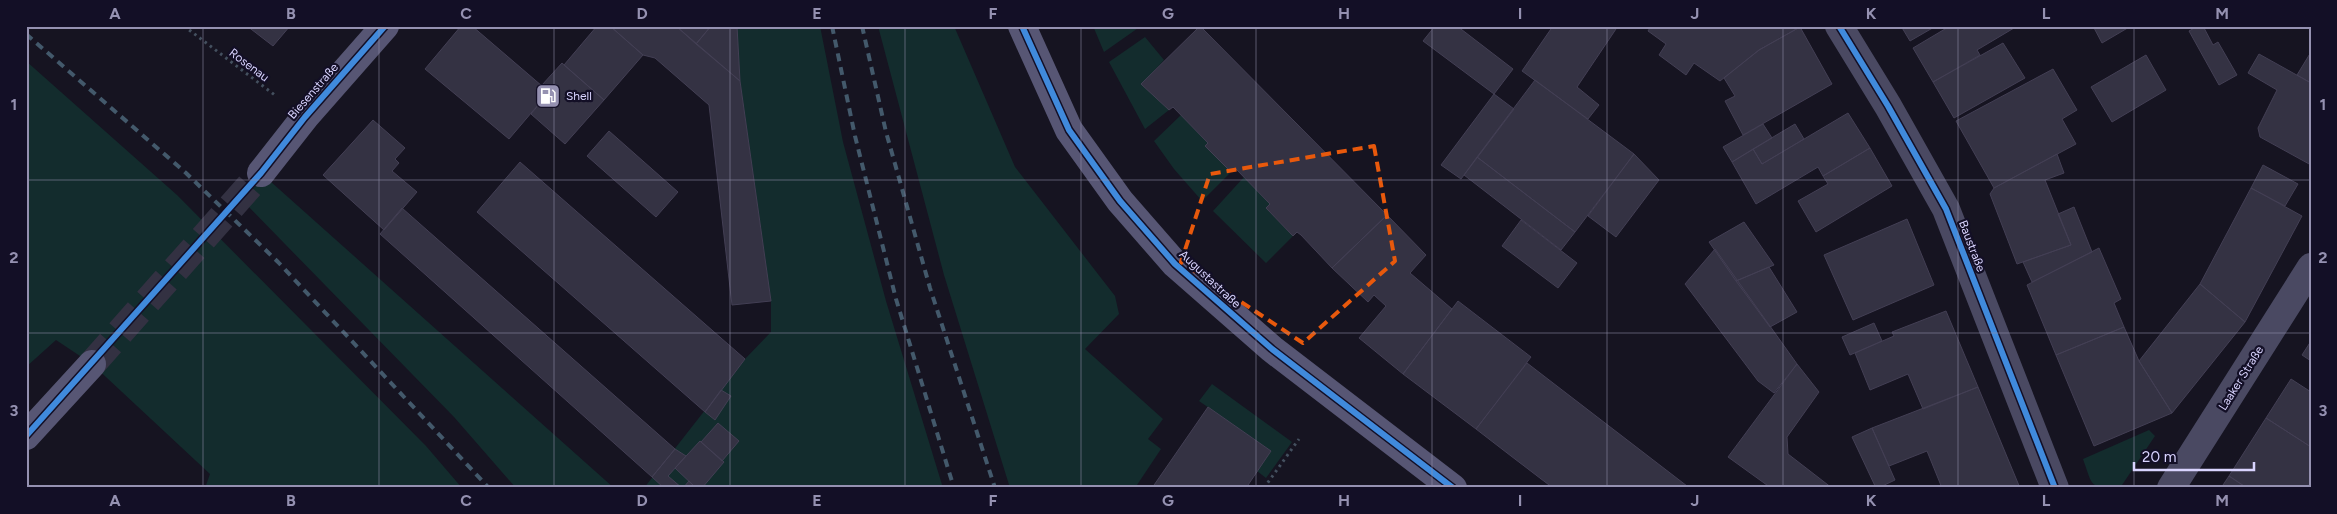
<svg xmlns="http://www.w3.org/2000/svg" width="2337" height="514" font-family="Figtree,sans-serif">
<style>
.green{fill:#132c2d}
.building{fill:#343243;stroke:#433f54}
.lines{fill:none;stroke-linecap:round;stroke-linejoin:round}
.secondary-tunnel{stroke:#333142;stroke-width:28;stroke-dasharray:28 14;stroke-linecap:butt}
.path{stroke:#44505f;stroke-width:3;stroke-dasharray:2.5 4;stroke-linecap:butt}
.street{stroke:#4a4962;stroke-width:28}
.secondary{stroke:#575674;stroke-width:28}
.rail{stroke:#43596b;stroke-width:4;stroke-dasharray:8 6;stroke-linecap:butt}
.cycleway-casing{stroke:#130f26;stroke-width:9}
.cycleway{stroke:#408adc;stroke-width:6}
.marked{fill:none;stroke:#e8590c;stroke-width:4;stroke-dasharray:10 6;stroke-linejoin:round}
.grid{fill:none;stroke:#9591b1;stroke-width:1;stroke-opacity:0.55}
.labels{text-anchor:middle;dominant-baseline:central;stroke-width:4.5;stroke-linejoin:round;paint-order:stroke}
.street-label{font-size:12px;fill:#d9d4ff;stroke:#130f26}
.poi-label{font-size:12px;fill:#d9d4ff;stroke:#130f26;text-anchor:start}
.neatline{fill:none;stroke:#9591b1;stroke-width:2}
.grid-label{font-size:16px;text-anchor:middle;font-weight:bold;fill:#9591b1}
</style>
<rect width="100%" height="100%" fill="#161421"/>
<path class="green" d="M737 26H820L843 142 886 301 943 488H644L745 359 771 332V301L740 81Z
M878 26H954L1015 167 1115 296 1119 314 1085 349 1163 419 1148 439 1161 449 1135 488H1010L944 275Z
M1093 26H1141L1104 52Z
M1145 37 1164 60 1142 84 1169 110 1145 129 1109 62Z
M26 61 177 195 426 446 462 488H205L210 474 92 364 56 340 26 367Z
M1181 115 1208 143 1205 146 1231 172 1202 201 1174 169 1154 141Z
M261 173 614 488H516L454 417 240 198Z
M1244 177 1270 204 1266 208 1293 236 1266 263 1213 211Z
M1212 384 1292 442 1266 478 1257 471 1271 451 1199 401Z
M2149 430 2155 436 2120 488C2089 488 2093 487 2083 459Z"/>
<path class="building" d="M247 26H290L273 46Z
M461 26H472L549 92 509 139 425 69Z
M597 26H610L643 55 604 100 564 65Z
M610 26H676L740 81 771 301 732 305 709 105 655 58 643 55Z
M676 26H711L696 44Z
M711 26H737L740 81 696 44Z
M1200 26 1387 215 1332 268 1301 235 1297 232 1293 236 1266 208 1270 204 1235 168 1231 172 1205 146 1208 143 1173 107 1169 110 1141 84Z
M1435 26H1457L1513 69 1494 94 1423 41Z
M1553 26H1618L1577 87 1599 105 1588 119 1522 71Z
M1651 26H1799L1800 27 1759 50 1720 81 1694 63 1686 75 1659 55 1666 44 1648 31Z
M1901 26H1936L1910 41Z
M1950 26H2013L2014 28 1977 50 1980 55 1933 82 1913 48Z
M2093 26H2131L2102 43Z
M2198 26H2203L2213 45 2218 42 2237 75 2219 85 2189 31Z
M1800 27 1832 84 1743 135 1725 101 1735 96 1724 78 1759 50Z
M2003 43 2025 78 1954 118 1933 82Z
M2311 52V83L2297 75Z
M2259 54 2311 83V165L2260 137 2258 128 2277 90 2248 73Z
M2146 55 2166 90 2112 122 2091 87Z
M562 63 604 100 565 144 531 114 549 92 542 85Z
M2053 69 2077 110 2062 119 2076 144 1994 188 1956 121Z
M1535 80 1634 154 1575 232 1477 157Z
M1494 94 1514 109 1461 179 1441 165Z
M1848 113 1870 148 1823 176 1818 167 1756 204 1732 162 1753 149 1762 164Z
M373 120 405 148 395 159 399 163 392 171 417 192 384 230 323 175Z
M1763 124 1772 138 1732 162 1723 147Z
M1795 124 1804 139 1762 164 1753 149Z
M609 131 678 192 656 217 587 156Z
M1870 148 1892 186 1816 232 1798 201 1828 184 1823 176Z
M1634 154 1659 180 1616 237 1588 216Z
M2057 154 2064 173 2045 180 2071 245 2017 264 1990 194 1994 188Z
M1477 157 1575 232 1561 250 1464 175Z
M520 162 745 359 705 412 477 212Z
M2263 165 2298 184 2285 206 2251 188Z
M2251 188 2302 216 2245 322 2200 284Z
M2074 207 2092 252 2032 282 2023 262 2071 245 2058 214Z
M402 208 675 449 652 477 380 234Z
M1387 215 1426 255 1410 273 1452 309 1403 374 1359 338 1386 306 1374 295 1368 302 1332 268Z
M1907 219 1934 285 1853 320 1824 255Z
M1521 220 1577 263 1558 288 1502 246Z
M1744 222 1774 265 1736 281 1709 242Z
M2099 248 2121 299 2114 303 2124 327 2056 355 2027 285Z
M1715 249 1797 364 1774 393 1758 381 1685 284Z
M1769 267 1797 312 1770 327 1736 281Z
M2200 284 2245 322 2172 413 2139 361Z
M1458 301 1531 357 1476 429 1403 374Z
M1946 311 1978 387 1923 409 1908 374 1870 390 1855 353 1894 336 1892 332Z
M1874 323 1882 341 1850 355 1842 337Z
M2124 327 2139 361 2172 413 2094 446 2056 355Z
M2311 341V361L2302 355Z
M1527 363 1687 486 1690 488H1553L1511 456 1476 429Z
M1797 364 1819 392 1787 437 1788 454 1832 488H1771L1728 457Z
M2291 379 2311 392V447L2266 418Z
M1978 387 2020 488H1942L1927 451 1889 466 1872 428Z
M721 390 731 396 715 420 705 412Z
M1208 407 1271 451 1246 488H1152Z
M2266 418 2311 447V482L2306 488H2247L2229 476Z
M718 423 739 441 722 461 701 442Z
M1872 428 1895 480 1878 488H1876L1852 437Z
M700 441 724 462 702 488H696L675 468Z
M675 449 686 456 668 476 682 488H664L652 477Z
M2229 476 2247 488H2221Z
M689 481 696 488H683Z"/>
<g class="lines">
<path class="secondary-tunnel" d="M92 364 261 173"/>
<path class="path" d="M184 26 276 96
M1264 488 1299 439"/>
<path class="street" d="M1839 26 1888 106 1946 209 2055 488
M2171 488 2311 267"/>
<path class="secondary" d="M1022 26 1069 130 1120 201 1175 264 1272 349 1453 488
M261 173 305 117 385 26
M26 436 92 364"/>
<path class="rail" d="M832 26 855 136 896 299 954 488
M862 26 886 132 930 288 995 488
M26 34 186 173 278 262 489 488"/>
<defs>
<path id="cycleway" d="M1022 26 1069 130 1120 201 1175 264 1272 349 1453 488
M1839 26 1888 106 1946 209 2055 488
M26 436 261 173 305 117 385 26"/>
</defs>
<use href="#cycleway" class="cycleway-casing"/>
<use href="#cycleway" class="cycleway"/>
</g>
<path class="marked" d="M1374 146 1395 261 1303 343 1181 262 1210 174Z"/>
<path class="grid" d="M203 26V488M379 26V488M554 26V488M730 26V488M905 26V488M1081 26V488M1256 26V488M1432 26V488M1607 26V488M1783 26V488M1958 26V488M2134 26V488M26 180H2311M26 333H2311"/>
<defs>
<symbol id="fuel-square" viewBox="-11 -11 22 22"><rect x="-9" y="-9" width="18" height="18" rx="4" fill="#9591b1" stroke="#130f26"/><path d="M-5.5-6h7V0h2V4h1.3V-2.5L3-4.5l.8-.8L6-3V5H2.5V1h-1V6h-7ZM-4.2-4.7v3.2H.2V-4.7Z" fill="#fff"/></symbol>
</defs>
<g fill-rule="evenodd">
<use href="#fuel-square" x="534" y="82" width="28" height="28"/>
</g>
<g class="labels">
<g class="street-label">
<text transform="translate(249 65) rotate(37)">Rosenau</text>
<text transform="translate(313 91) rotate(-49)">Biesenstraße</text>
<text transform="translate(1972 246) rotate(69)">Baustraße</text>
<text transform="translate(1210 279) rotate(43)">Augustastraße</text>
<text transform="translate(2241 378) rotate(-58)">Laaker Straße</text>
</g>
<g class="poi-label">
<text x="566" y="96">Shell</text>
</g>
</g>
<rect width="2337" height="514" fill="none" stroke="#130f26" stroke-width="55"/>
<path d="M2134 462v8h120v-8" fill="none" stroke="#d9d4ff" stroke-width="2.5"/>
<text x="2142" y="462" font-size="15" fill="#d9d4ff" stroke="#130f26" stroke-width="4" paint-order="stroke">20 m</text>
<rect x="28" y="28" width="2282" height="458" class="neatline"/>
<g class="grid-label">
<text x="115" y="19">A</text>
<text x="291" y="19">B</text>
<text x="466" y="19">C</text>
<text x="642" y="19">D</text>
<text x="817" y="19">E</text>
<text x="993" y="19">F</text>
<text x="1168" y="19">G</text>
<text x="1344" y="19">H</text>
<text x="1520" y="19">I</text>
<text x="1695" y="19">J</text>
<text x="1871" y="19">K</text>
<text x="2046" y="19">L</text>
<text x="2222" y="19">M</text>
<text x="14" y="110">1</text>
<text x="2323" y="110">1</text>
<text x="14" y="263">2</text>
<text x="2323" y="263">2</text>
<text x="14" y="416">3</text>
<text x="2323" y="416">3</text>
<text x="115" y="506">A</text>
<text x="291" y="506">B</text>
<text x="466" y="506">C</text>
<text x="642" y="506">D</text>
<text x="817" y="506">E</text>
<text x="993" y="506">F</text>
<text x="1168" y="506">G</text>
<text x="1344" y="506">H</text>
<text x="1520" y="506">I</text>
<text x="1695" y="506">J</text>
<text x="1871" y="506">K</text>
<text x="2046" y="506">L</text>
<text x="2222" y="506">M</text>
</g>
</svg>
